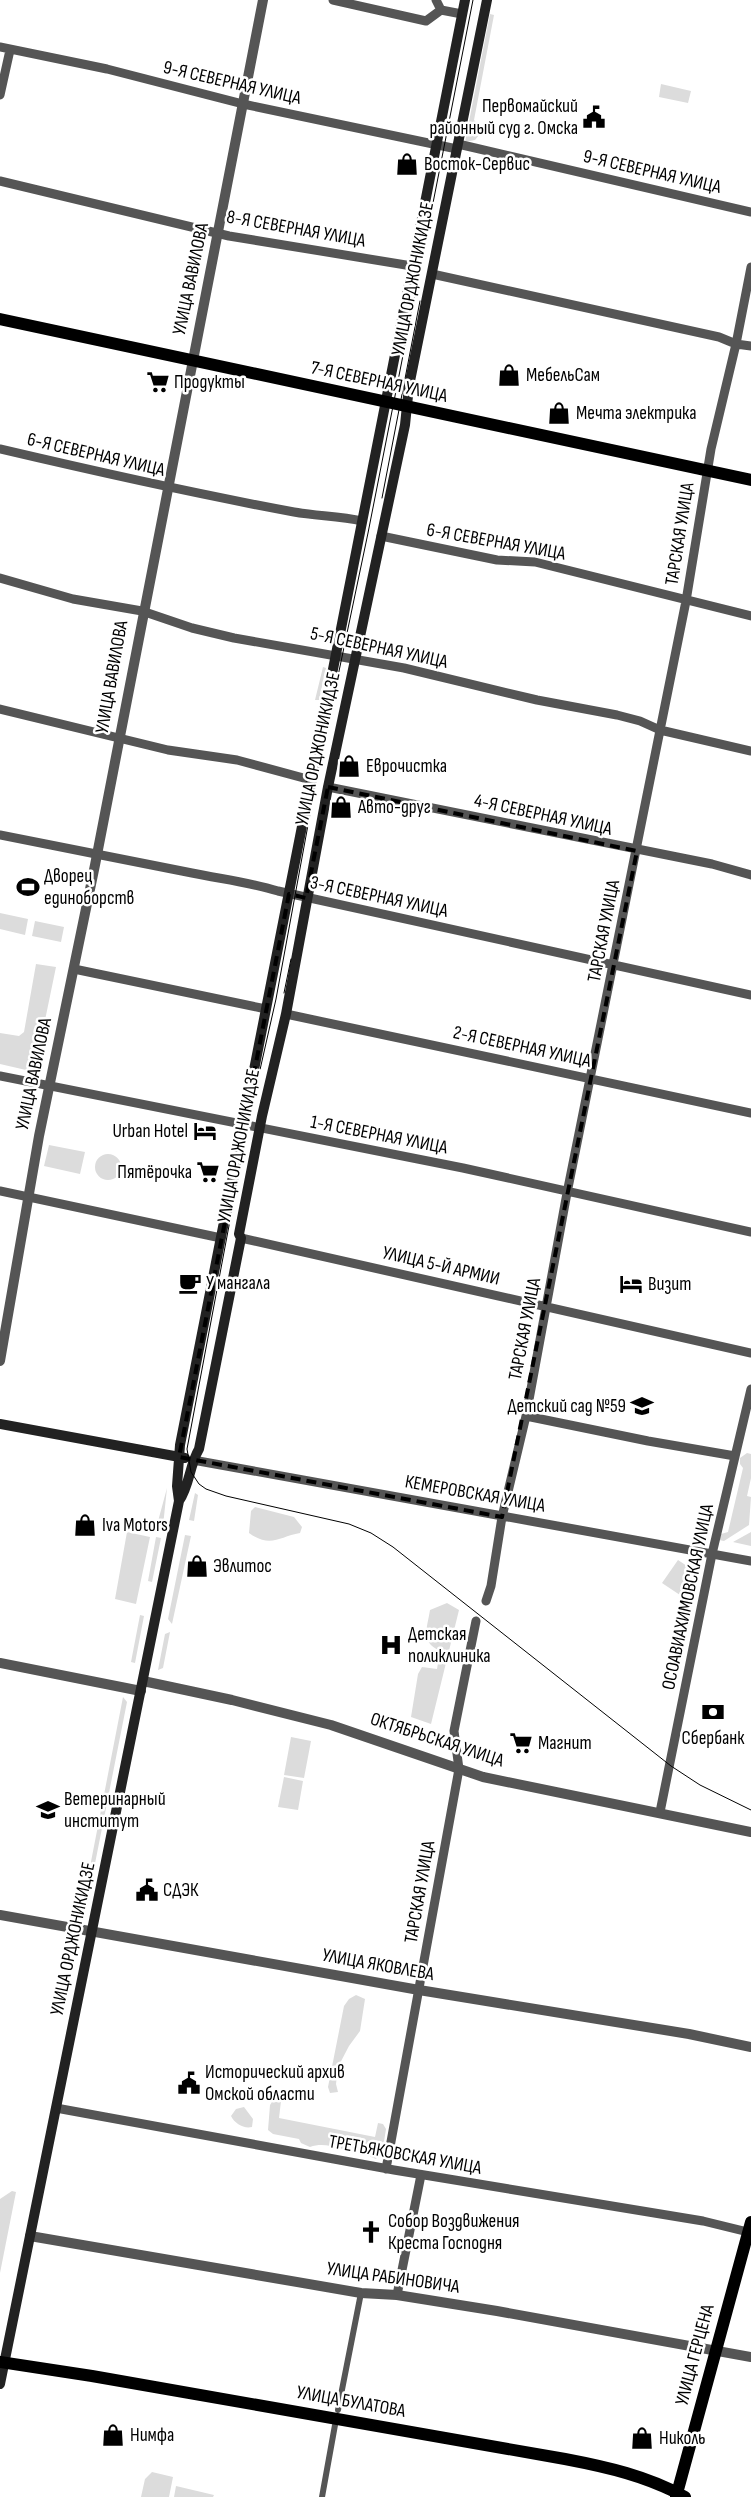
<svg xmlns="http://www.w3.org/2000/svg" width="751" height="2497" font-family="'Sofia Sans Condensed',sans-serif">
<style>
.green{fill:#dcdcdc}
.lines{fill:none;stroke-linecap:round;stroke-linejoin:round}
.pedestrian{stroke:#555;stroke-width:6}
.minor{stroke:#555;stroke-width:9}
.tertiary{stroke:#555;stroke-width:10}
.secondary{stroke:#222;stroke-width:10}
.primary{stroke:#000;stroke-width:12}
.tram{stroke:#000;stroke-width:1}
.marked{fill:none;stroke:#000;stroke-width:4;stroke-dasharray:10 6;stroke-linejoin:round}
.labels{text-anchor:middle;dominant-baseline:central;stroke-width:5;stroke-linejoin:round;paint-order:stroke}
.street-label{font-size:19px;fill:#000;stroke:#fff}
.poi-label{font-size:19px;fill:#000;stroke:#fff;text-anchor:start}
</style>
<rect width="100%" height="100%" fill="#fff"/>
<path class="green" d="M490 14 494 15 474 120 479 126V135L475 140 465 142Z
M661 84 691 91 688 103 659 97Z
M323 667 326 668 319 700H315Z
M0 913 28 919 25 935 0 929Z
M35 921 64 927 61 942 32 936Z
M36 964 56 967 37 1059 32 1067 26 1070 0 1064V1033L19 1036 24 1032Z
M49 1145 85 1152 80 1174 44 1166Z
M95 1167a13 13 0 1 1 26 0a13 13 0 1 1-26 0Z
M747 1453 751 1454V1478L747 1496 751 1497 749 1525 724 1541 719 1540 721 1534 728 1532 743 1468 740 1464V1458Z
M167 1488 163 1526 157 1525Z
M195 1493 198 1495 194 1521 189 1520Z
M255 1507 294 1517 302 1527 300 1533C280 1536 271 1549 249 1533L251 1511Z
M127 1532 150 1537 136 1604 115 1599Z
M751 1532V1546L733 1542Z
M185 1535 191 1536 172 1624 168 1619Z
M156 1537 161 1538 152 1582 148 1581Z
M678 1560 696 1572 680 1595 662 1583Z
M447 1603 459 1610 431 1724 411 1717 418 1674 422 1667 437 1669 440 1651C420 1642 427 1629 430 1610Z
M140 1615 144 1616 135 1663 131 1662Z
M170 1632 163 1668 158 1670 165 1634Z
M123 1697 127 1702 85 1914 81 1913Z
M291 1737 311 1741 304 1778 284 1775Z
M284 1777 303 1781 298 1810 278 1807Z
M356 1995 365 1999 360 2031 349 2046 338 2067 336 2084 338 2092 330 2093 328 2087 344 2006 349 1999Z
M281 2101 279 2118 375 2137 378 2123 383 2124 386 2129 383 2148 376 2159 371 2157 366 2151C346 2155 330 2140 310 2147L301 2143 299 2139 273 2134 268 2130 270 2105 272 2102Z
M244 2107 253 2119 252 2127C244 2129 235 2124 231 2116L236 2109Z
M12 2191 16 2192 0 2273V2199Z
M152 2472 173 2477 169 2497H141L145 2479Z
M176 2486 214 2495 213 2497H174Z"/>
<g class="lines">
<path class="pedestrian" d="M338 2410 361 2293
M322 2497 335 2425"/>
<path class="minor" d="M333 0 426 21 441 10 462 14
M436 0 441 10
M0 47 107 69 243 104 457 149
M0 95 10 50
M458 144 751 212
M0 181 229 236 412 266
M432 274 719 337 736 344 751 346
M0 449C98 472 196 494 294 512 317 516 340 516 362 521
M381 536 497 560 535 562 751 616
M0 578 73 599 142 611 192 628 234 638 404 668 537 700 617 715 640 721 660 730 751 751
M0 709 168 750 237 760 311 780
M328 787 712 864 751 875
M0 835C64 848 128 860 192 873 221 879 249 882 278 891L751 995
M74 969 266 1009
M286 1014 751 1113
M0 1076 463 1168 751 1232
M0 1191 221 1238
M241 1238 751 1353
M526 1416 648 1441 735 1456
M193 1460 751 1561
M486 1601 491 1586 502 1517 526 1416 567 1193 686 601 711 449 736 344 751 267
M660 1812 712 1554 751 1389
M56 2108 394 2170 703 2221 748 2232
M386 2169 459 1769 454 1731 476 1621
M397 2295 421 2175"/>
<path class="tertiary" d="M0 1361 39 1136 95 865 263 0
M0 1663 141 1691
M143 1681 232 1700 331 1725 483 1777 751 1832
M0 1915 419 1990 689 2034 751 2047
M30 2236 361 2293 397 2295 497 2311 751 2357"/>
<path class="secondary" d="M0 1424 185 1458
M179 1501 177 1486 180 1445 465 0
M0 2384 179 1501C190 1485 189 1466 199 1449L241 1238 239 1234 262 1116 286 1014 328 787 405 425 409 386 487 0"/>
<path class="primary" d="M0 319 751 480
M0 2362 92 2376 565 2459C607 2467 647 2476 685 2497
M676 2497 751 2222"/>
<path class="tram" d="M473 0 368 533 317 776 276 999 250 1114 187 1449 191 1472 199 1484 206 1489 226 1496 349 1524 371 1533 393 1547 671 1766 700 1785 751 1810
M382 498 420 301
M284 993 291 959"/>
</g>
<path class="marked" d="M328 787 637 851 502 1517 179 1457 289 894 306 898Z"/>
<defs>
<symbol id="civic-bare" viewBox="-9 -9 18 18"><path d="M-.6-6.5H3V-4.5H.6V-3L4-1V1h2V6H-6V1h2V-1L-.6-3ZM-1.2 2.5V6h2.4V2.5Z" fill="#000" stroke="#fff" stroke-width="2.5" paint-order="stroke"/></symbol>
<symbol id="shop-bare" viewBox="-9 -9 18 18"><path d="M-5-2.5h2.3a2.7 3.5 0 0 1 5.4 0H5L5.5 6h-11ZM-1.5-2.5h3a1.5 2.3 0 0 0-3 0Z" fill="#000" stroke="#fff" stroke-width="2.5" paint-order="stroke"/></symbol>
<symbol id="supermarket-bare" viewBox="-9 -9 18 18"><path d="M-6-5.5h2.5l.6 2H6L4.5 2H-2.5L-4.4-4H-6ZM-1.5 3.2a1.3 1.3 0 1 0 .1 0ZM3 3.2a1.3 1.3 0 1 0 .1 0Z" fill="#000" stroke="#fff" stroke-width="2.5" paint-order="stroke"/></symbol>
<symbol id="stadium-bare" viewBox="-9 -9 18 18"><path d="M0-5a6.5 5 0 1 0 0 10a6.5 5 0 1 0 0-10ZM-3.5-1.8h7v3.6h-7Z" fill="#000" stroke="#fff" stroke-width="2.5" paint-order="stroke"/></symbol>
<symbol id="hotel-bare" viewBox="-9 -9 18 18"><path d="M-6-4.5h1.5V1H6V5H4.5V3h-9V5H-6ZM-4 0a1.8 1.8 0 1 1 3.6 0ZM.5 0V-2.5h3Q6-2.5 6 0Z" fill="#000" stroke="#fff" stroke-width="2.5" paint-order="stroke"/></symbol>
<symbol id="cafe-bare" viewBox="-9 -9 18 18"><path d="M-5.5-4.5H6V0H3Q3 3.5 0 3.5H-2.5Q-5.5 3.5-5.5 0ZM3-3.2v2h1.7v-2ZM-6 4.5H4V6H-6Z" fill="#000" stroke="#fff" stroke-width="2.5" paint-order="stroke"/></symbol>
<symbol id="school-bare" viewBox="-9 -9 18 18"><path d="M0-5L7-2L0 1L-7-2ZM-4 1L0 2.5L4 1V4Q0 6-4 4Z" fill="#000" stroke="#fff" stroke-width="2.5" paint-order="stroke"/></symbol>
<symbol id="hospital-bare" viewBox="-9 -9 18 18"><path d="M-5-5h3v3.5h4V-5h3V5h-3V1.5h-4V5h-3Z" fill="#000" stroke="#fff" stroke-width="2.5" paint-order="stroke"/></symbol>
<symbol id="bank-bare" viewBox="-9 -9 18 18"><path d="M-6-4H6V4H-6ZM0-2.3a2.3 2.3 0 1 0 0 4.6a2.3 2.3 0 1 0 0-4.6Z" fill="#000" stroke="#fff" stroke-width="2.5" paint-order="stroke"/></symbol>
<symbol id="university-bare" viewBox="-9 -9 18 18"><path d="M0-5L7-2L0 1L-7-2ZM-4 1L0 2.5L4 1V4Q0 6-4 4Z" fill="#000" stroke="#fff" stroke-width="2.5" paint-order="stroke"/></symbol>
<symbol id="church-bare" viewBox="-9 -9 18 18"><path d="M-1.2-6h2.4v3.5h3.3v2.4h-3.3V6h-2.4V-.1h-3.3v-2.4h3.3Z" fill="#000" stroke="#fff" stroke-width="2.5" paint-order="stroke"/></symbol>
</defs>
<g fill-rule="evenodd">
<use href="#civic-bare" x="578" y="101" width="32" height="32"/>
<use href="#shop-bare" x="391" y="148" width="32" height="32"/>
<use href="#shop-bare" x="493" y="359" width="32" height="32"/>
<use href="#supermarket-bare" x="142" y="366" width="32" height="32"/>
<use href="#shop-bare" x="543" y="397" width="32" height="32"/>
<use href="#shop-bare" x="333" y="750" width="32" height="32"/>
<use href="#shop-bare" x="325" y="791" width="32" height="32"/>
<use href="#stadium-bare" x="12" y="871" width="32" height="32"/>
<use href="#hotel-bare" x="189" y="1115" width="32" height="32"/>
<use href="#supermarket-bare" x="192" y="1156" width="32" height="32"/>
<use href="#cafe-bare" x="174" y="1267" width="32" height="32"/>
<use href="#hotel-bare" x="615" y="1268" width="32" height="32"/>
<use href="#school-bare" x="626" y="1390" width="32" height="32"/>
<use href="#shop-bare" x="69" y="1509" width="32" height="32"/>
<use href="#shop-bare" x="181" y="1550" width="32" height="32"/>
<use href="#hospital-bare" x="375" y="1629" width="32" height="32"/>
<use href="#bank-bare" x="697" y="1696" width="32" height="32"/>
<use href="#supermarket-bare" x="505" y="1727" width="32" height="32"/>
<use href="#university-bare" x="32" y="1794" width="32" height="32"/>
<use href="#civic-bare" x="131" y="1874" width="32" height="32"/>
<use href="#civic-bare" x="173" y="2067" width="32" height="32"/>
<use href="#church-bare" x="355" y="2216" width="32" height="32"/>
<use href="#shop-bare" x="97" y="2419" width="32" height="32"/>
<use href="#shop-bare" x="626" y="2422" width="32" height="32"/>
</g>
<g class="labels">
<g class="street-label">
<text transform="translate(232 83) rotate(13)">9-Я СЕВЕРНАЯ УЛИЦА</text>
<text transform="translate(652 172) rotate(13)">9-Я СЕВЕРНАЯ УЛИЦА</text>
<text transform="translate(296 229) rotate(10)">8-Я СЕВЕРНАЯ УЛИЦА</text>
<text transform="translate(191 279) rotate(-78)">УЛИЦА ВАВИЛОВА</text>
<text transform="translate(413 279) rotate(-79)">УЛИЦА ОРДЖОНИКИДЗЕ</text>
<text transform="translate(379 382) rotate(12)">7-Я СЕВЕРНАЯ УЛИЦА</text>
<text transform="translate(96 455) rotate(13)">6-Я СЕВЕРНАЯ УЛИЦА</text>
<text transform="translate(680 534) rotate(-81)">ТАРСКАЯ УЛИЦА</text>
<text transform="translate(496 542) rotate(10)">6-Я СЕВЕРНАЯ УЛИЦА</text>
<text transform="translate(379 648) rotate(12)">5-Я СЕВЕРНАЯ УЛИЦА</text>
<text transform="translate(112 677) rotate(-80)">УЛИЦА ВАВИЛОВА</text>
<text transform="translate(318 749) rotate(-78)">УЛИЦА ОРДЖОНИКИДЗЕ</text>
<text transform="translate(543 815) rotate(12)">4-Я СЕВЕРНАЯ УЛИЦА</text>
<text transform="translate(379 897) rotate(12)">3-Я СЕВЕРНАЯ УЛИЦА</text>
<text transform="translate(604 931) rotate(-79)">ТАРСКАЯ УЛИЦА</text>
<text transform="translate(522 1047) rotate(12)">2-Я СЕВЕРНАЯ УЛИЦА</text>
<text transform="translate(34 1074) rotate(-78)">УЛИЦА ВАВИЛОВА</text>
<text transform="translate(379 1135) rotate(11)">1-Я СЕВЕРНАЯ УЛИЦА</text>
<text transform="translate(239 1146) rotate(-79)">УЛИЦА ОРДЖОНИКИДЗЕ</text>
<text transform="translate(441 1266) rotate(13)">УЛИЦА 5-Й АРМИИ</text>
<text transform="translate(525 1329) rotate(-79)">ТАРСКАЯ УЛИЦА</text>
<text transform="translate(475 1494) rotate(10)">КЕМЕРОВСКАЯ УЛИЦА</text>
<text transform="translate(688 1597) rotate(-78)">ОСОАВИАХИМОВСКАЯ УЛИЦА</text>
<text transform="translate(437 1740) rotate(18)">ОКТЯБРЬСКАЯ УЛИЦА</text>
<text transform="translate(420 1892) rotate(-80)">ТАРСКАЯ УЛИЦА</text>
<text transform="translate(73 1939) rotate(-78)">УЛИЦА ОРДЖОНИКИДЗЕ</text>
<text transform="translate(378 1965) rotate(10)">УЛИЦА ЯКОВЛЕВА</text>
<text transform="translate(405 2155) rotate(10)">ТРЕТЬЯКОВСКАЯ УЛИЦА</text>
<text transform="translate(393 2278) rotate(8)">УЛИЦА РАБИНОВИЧА</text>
<text transform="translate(695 2355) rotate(-75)">УЛИЦА ГЕРЦЕНА</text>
<text transform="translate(351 2402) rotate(10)">УЛИЦА БУЛАТОВА</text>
</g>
<g class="poi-label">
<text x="578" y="106" text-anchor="end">Первомайский<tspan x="578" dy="22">районный суд г. Омска</tspan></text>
<text x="424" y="164">Восток-Сервис</text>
<text x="526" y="375">МебельСам</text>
<text x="174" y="382">Продукты</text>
<text x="576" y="413">Мечта электрика</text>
<text x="366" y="766">Еврочистка</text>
<text x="358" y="807">Авто-друг</text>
<text x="44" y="876">Дворец<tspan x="44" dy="22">единоборств</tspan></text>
<text x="188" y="1131" text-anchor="end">Urban Hotel</text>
<text x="192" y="1172" text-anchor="end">Пятёрочка</text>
<text x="206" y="1283">У мангала</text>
<text x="648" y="1284">Визит</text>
<text x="626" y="1406" text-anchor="end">Детский сад №59</text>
<text x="102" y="1525">Iva Motors</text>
<text x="213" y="1566">Эвлитос</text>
<text x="408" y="1634">Детская<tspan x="408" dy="22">поликлиника</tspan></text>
<text x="713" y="1738" text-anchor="middle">Сбербанк</text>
<text x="538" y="1743">Магнит</text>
<text x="64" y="1799">Ветеринарный<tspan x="64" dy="22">институт</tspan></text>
<text x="163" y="1890">СДЭК</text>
<text x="205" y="2072">Исторический архив<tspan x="205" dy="22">Омской области</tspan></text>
<text x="388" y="2221">Собор Воздвижения<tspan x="388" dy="22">Креста Господня</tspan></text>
<text x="130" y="2435">Нимфа</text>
<text x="659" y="2438">Николь</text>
</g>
</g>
</svg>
